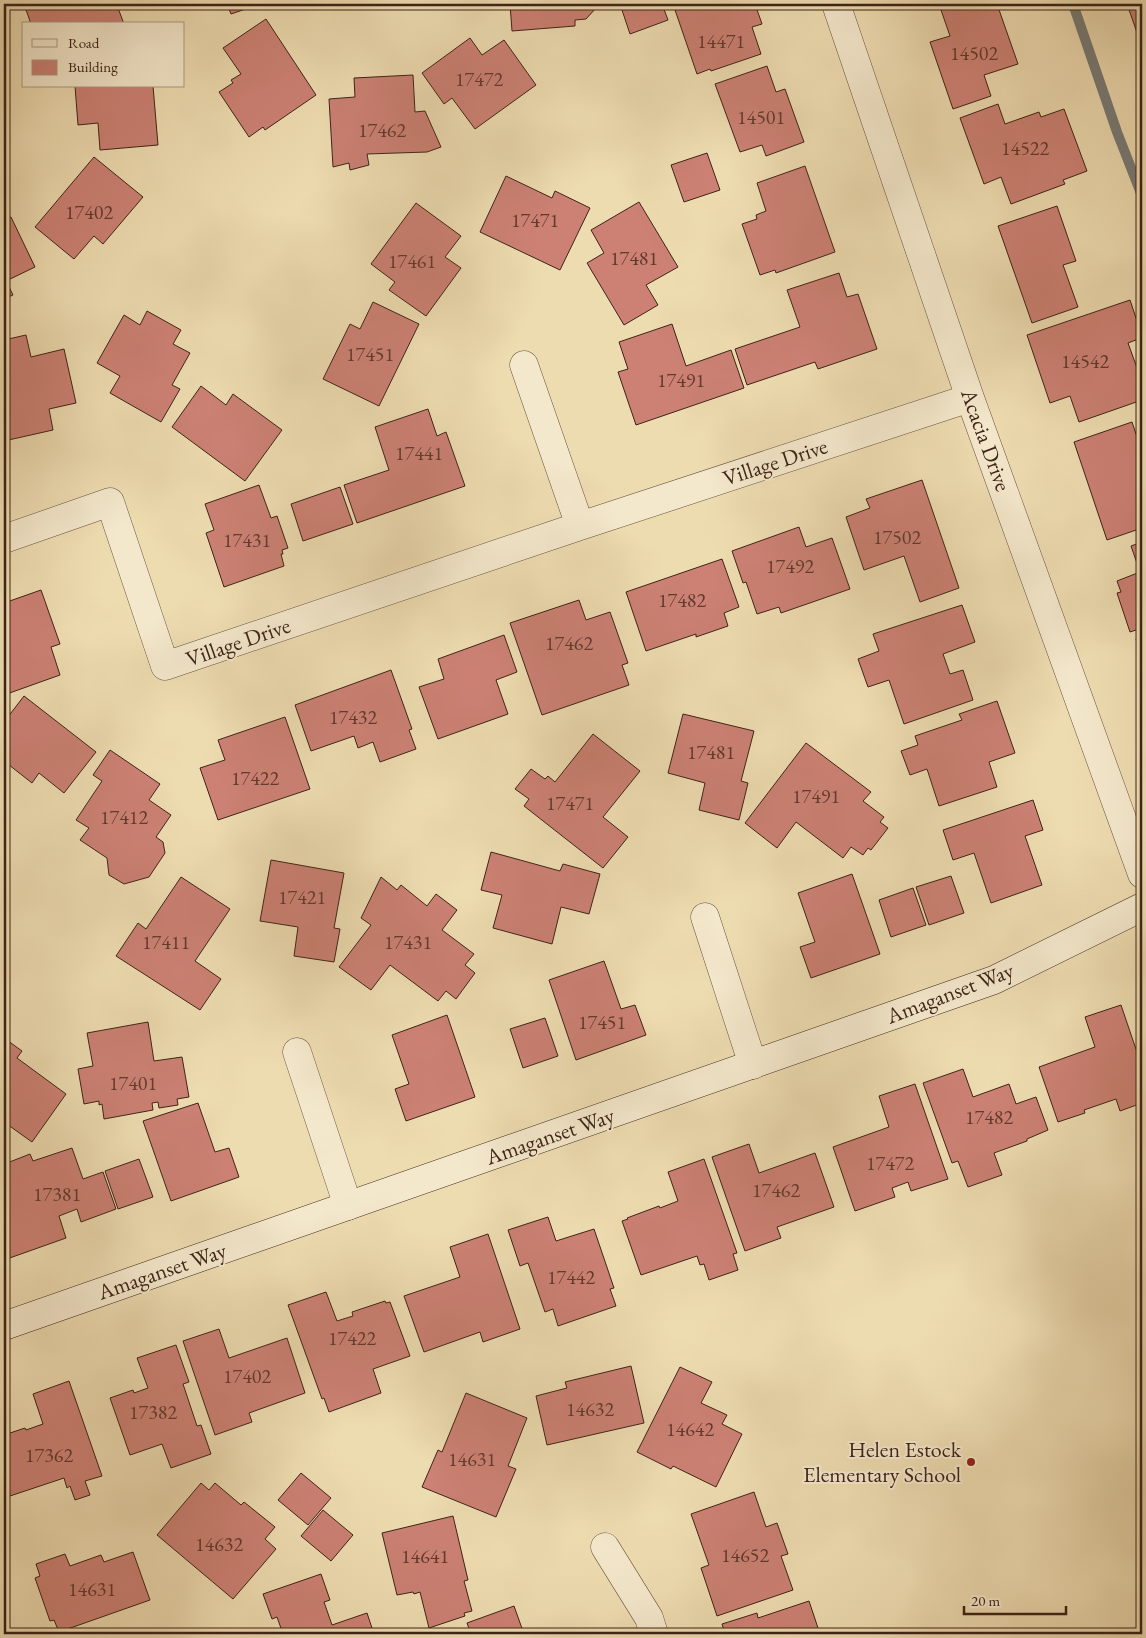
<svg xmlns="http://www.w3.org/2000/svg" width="1146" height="1638" font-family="'EB Garamond',serif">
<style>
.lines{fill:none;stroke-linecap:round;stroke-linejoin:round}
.stream{stroke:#787c78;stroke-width:10}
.building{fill:#cc8174;stroke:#3d2317}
.street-casing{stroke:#69513e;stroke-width:29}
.secondary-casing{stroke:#3d2317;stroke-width:29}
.street{stroke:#f4e8cc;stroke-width:28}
.secondary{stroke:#f4e8cc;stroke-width:28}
.poi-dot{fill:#8f2418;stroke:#f4e8cc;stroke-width:2}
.labels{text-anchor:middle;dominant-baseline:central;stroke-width:4;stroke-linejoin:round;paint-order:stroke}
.number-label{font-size:20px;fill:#613a2e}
.street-label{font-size:22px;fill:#3d2317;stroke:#f4e8cc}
.poi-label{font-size:22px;fill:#3d2317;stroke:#f4e8cc;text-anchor:end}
</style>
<rect width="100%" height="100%" fill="#eedcb1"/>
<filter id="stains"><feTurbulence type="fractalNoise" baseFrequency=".004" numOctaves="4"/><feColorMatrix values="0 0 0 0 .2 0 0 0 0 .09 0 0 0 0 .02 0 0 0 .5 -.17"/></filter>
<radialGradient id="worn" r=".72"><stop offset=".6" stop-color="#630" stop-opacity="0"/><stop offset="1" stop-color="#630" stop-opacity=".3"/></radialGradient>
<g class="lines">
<path class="stream" d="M1073 4 1117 132 1142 196"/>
</g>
<path class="building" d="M24 4H131L118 8 124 24H31Z
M227 4H260L231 14Z
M510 4H596V8L586 19 575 20V26L512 31Z
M620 4H662L668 20 630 34Z
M684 4H755L762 24 752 27 761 54 711 71 710 69 697 74 674 7Z
M959 4H997L1018 64 984 75 991 96 953 109 930 42 950 36 941 10Z
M1127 4H1142V47Z
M266 19 316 95 265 130 263 127 249 137 219 92 233 83 231 80 241 74 223 48Z
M470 38 482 55 504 40 536 85 475 129 452 98 444 104 422 73Z
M767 66 776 92 785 89 804 142 766 156 762 145 740 152 715 84Z
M413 75 415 112 425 111 441 147 427 152 367 154 369 165 350 170 349 163 333 167 329 99 355 97 354 78Z
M75 86H153L158 145 100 150 98 123 78 125Z
M998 104 1005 124 1039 112 1041 117 1064 109 1087 171 1063 180 1065 184 1011 204 1001 177 984 184 960 118Z
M707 153 720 190 684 202 671 165Z
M94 157 143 197 103 244 94 236 74 259 35 227Z
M805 166 835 252 776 273 775 270 760 275 742 224 757 219 756 215 766 211 757 183Z
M506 176 552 198 555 191 590 208 560 270 480 232Z
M639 202 678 267 646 285 658 305 624 325 587 263 604 253 591 230Z
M416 203 461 236 445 257 461 268 426 316 389 290 395 282 371 264Z
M1057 206 1076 261 1063 265 1078 307 1032 323 998 226Z
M11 217 35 267 6 281 13 295 4 299V221Z
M839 273 847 297 858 294 877 349 818 369 815 362 747 385 735 349 800 327 787 290Z
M1130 300 1140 330H1138L1141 338 1128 343 1141 379H1142V400L1079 422 1070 396 1050 403 1027 335Z
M373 302 419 324 379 406 323 379 350 324 360 329Z
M147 311 181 330 173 344 190 353 172 385 180 389 161 422 110 393 120 376 97 363 124 315 140 325Z
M672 324 686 366 731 350 744 388 636 425 618 372 628 369 619 342Z
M26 335 31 357 64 349 76 403 49 409 53 430 4 441V340Z
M201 386 226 405 233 394 282 430 245 481 172 427Z
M428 409 437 436 446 432 465 486 357 523 344 485 389 470 375 427Z
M1132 422 1142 452V478L1138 479 1142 491V528L1107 540 1074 442Z
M922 480 959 588 920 602 904 556 864 570 846 517 870 508 866 499Z
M259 485 271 518 277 516 288 548 282 550 283 554H281L284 566 224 587 206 533 214 530 205 504Z
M340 487 353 524 303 541 291 504Z
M799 527 806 547 832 538 850 589 781 613 779 607 757 614 746 582 743 583 732 551Z
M1142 542V628L1130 632 1117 593 1121 592 1117 581 1140 572 1131 546Z
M722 559 739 607 724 613 728 626 696 637V634L646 651 626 592Z
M41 590 60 644 51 647 60 675 4 695V603Z
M579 600 586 620 610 612 628 663 622 665 629 685 542 715 510 623Z
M962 605 975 642 943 654 950 674 963 670 973 700 904 724 889 680 868 687 858 659 879 651 873 634Z
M504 635 517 672 496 680 508 714 438 739 419 687 444 679 438 659Z
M1142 637V657L1136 639Z
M391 670 412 729 409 730 416 749 380 762 373 742 358 748 354 736 311 751 295 705Z
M24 696 96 752 64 793 39 773 32 783 4 761V722Z
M997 701 1015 753 989 762 997 787 939 806 927 769 910 775 901 751 918 745 915 736 962 720 959 714Z
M683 714 754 731 741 781 748 783 739 820 699 810 705 783 668 773Z
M285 717 310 789 218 820 200 768 225 760 218 740Z
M593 734 640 771 603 817 628 837 603 868 524 806 529 799 515 789 531 769 545 779 548 776 555 782Z
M806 743 871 792 863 801 884 817 880 822 888 828 871 850 868 848 863 855 851 847 843 858 796 822 777 848 745 823Z
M110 750 160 784 149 800 171 815 156 837 163 842 165 853 149 877 124 884 109 875 107 858 80 840 89 828 76 820 102 781 93 775Z
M1033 800 1043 830 1025 836 1042 885 991 903 974 853 953 860 943 830Z
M491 852 560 871 563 864 600 874 589 914 561 907 552 944 493 928 502 895 481 890Z
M271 860 344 873 334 928 340 929 334 962 294 956 298 927 260 921Z
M852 874 880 954 811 978 800 947 815 942 798 893Z
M951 876 964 913 929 925 916 887Z
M181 877 230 909 195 961 221 979 200 1010 116 956 138 923 146 929Z
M381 877 397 890 401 885 427 906 436 894 457 910 442 930 474 954 465 965 475 973 456 999 446 991 438 1001 390 965 371 990 339 967 371 925 361 918Z
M913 888 926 925 891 937 879 900Z
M604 961 621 1009 635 1005 646 1035 576 1060 549 980Z
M1121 1005 1142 1067V1103L1120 1111 1116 1099 1084 1110 1085 1113 1058 1122 1039 1067 1095 1047 1085 1017Z
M447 1015 475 1097 406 1121 395 1089 409 1084 392 1035Z
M545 1018 558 1056 523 1068 510 1029Z
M148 1022 154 1061 182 1057 189 1097 177 1099 178 1105 159 1108 158 1102 152 1103 153 1110 104 1119 102 1104 99 1105V1101L84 1104 78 1069 93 1066 87 1033Z
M4 1038 22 1051 17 1058 66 1094 32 1142 4 1122Z
M963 1069 973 1097 1009 1084 1016 1104 1036 1097 1048 1130 1027 1139V1141L994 1153 1002 1175 968 1187 958 1161 952 1163 923 1083Z
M915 1084 948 1179 911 1191 908 1182 892 1188 895 1197 855 1211 833 1147 889 1127 879 1096Z
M198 1103 215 1152 229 1148 239 1177 171 1201 143 1121Z
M749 1144 759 1173 815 1153 834 1207 777 1227 781 1238 745 1251 712 1157Z
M72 1148 83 1179 103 1172 116 1209 81 1222 77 1209 59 1216 66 1238 4 1260V1172L9 1170 7 1163 30 1154 33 1161Z
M139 1159 153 1197 118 1209 105 1171Z
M704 1159 737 1253 733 1254 738 1270 709 1280 704 1264 700 1265 697 1256 641 1275 622 1221 628 1219 627 1218 659 1206 660 1208 678 1201 668 1172Z
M548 1217 556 1241 594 1229 614 1288 610 1289 616 1306 558 1326 553 1309 545 1312 528 1263 520 1266 508 1230Z
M488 1234 520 1329 483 1342 480 1332 424 1352 404 1296 460 1277 450 1247Z
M326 1292 337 1321 353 1316 352 1312 385 1301 386 1303 390 1302 410 1356 373 1369 381 1393 329 1412 324 1398 322 1399 288 1305Z
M219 1329 229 1358 287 1338 305 1393 249 1413 252 1422 215 1435 183 1341Z
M176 1345 189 1382 183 1384 197 1426 201 1425 211 1454 171 1468 162 1444 130 1455 110 1398 133 1390 134 1393 148 1388 137 1358Z
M631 1366 644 1423 547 1445 536 1396 567 1388 565 1382Z
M680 1367 712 1382 701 1403 727 1415 722 1424 742 1434 716 1487 673 1466 671 1469 637 1452Z
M69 1381 102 1476 85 1481 90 1495 75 1500 70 1486 67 1488 64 1478 7 1497 4 1489V1435L25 1428 26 1430 43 1424 33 1394Z
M466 1393 527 1418 508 1466 516 1469 496 1517 422 1487 438 1450 442 1452Z
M301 1473 331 1498 308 1525 278 1500Z
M201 1483 209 1490 215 1483 241 1505 244 1502 275 1527 265 1539 276 1549 233 1599 157 1535Z
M754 1492 766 1527 777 1523 788 1554 781 1556 793 1590 717 1616 701 1568 709 1565 691 1514Z
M323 1510 353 1535 331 1561 301 1536Z
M453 1516 468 1580 464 1581 472 1611 464 1613 465 1616 429 1628 420 1592 414 1594 413 1592 397 1595 382 1533Z
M133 1552 150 1600 59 1632 54 1620 50 1621 35 1578 40 1576 36 1564 65 1554 70 1566 101 1555 104 1562Z
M321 1574 330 1600 324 1602 332 1625 367 1613 374 1634H283L277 1617 272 1619 263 1594Z
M809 1601 820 1634H725L722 1624 757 1613 758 1618Z
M514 1606 524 1634H471L467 1623Z"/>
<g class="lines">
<defs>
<path id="street" d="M836 4 970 398 1142 874
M524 365 580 526
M4 539 110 502 165 666 580 526 970 398
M705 917 753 1065
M297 1052 348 1206
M605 1547 649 1618 654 1634"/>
<path id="secondary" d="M4 1326 994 980 1142 907"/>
</defs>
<use href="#street" class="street-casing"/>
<use href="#secondary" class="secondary-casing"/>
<use href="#street" class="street"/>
<use href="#secondary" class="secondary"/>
</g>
<circle class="poi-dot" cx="971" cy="1462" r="5"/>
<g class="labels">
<g class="number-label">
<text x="721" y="41">14471</text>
<text x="974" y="53">14502</text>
<text x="479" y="79">17472</text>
<text x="761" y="117">14501</text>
<text x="382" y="130">17462</text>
<text x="1025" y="148">14522</text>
<text x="89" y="212">17402</text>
<text x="535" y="220">17471</text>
<text x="634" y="258">17481</text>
<text x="412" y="261">17461</text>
<text x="370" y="354">17451</text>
<text x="1085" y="361">14542</text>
<text x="681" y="380">17491</text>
<text x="419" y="453">17441</text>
<text x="897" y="537">17502</text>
<text x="247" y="540">17431</text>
<text x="790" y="566">17492</text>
<text x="682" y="600">17482</text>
<text x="569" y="643">17462</text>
<text x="353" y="717">17432</text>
<text x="711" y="752">17481</text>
<text x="255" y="778">17422</text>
<text x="816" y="796">17491</text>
<text x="570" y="803">17471</text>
<text x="124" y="817">17412</text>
<text x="302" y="897">17421</text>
<text x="166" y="942">17411</text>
<text x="408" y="942">17431</text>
<text x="602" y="1022">17451</text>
<text x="133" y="1083">17401</text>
<text x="989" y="1117">17482</text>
<text x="890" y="1163">17472</text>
<text x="776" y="1190">17462</text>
<text x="57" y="1194">17381</text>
<text x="571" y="1277">17442</text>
<text x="352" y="1338">17422</text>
<text x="247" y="1376">17402</text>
<text x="590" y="1409">14632</text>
<text x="153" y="1412">17382</text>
<text x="690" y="1429">14642</text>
<text x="49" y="1455">17362</text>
<text x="472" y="1459">14631</text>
<text x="219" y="1544">14632</text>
<text x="745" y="1555">14652</text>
<text x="425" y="1556">14641</text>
<text x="92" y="1589">14631</text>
</g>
<g class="street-label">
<text transform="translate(986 440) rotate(70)">Acacia Drive</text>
<text transform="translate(775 462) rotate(-18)">Village Drive</text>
<text transform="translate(238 642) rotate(-19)">Village Drive</text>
<text transform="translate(950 993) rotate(-21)">Amaganset Way</text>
<text transform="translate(550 1136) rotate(-19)">Amaganset Way</text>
<text transform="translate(162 1271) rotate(-19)">Amaganset Way</text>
</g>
<g class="poi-label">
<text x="961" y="1449">Helen Estock<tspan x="961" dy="25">Elementary School</tspan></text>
</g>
</g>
<rect width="1146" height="1638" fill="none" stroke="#eedcb1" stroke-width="20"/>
<rect x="5" y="5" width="1136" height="1628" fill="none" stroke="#3d2317" stroke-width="2.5"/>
<rect x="10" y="10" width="1126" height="1618" fill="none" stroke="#3d2317"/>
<rect x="22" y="22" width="162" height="65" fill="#f4e8cc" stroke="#ab9984"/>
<rect x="32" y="39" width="25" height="8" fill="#f4e8cc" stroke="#ab9984"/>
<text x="68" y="48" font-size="15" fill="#3d2317">Road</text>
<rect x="32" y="60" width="25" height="15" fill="#cc8174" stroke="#ab9984"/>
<text x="68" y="72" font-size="15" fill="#3d2317">Building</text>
<path d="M964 1606v8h102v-8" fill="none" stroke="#3d2317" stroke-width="2.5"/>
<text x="971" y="1606" font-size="15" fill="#3d2317" stroke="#f4e8cc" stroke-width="4" paint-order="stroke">20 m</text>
<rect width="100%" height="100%" filter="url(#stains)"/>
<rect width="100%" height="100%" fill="url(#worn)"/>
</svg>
